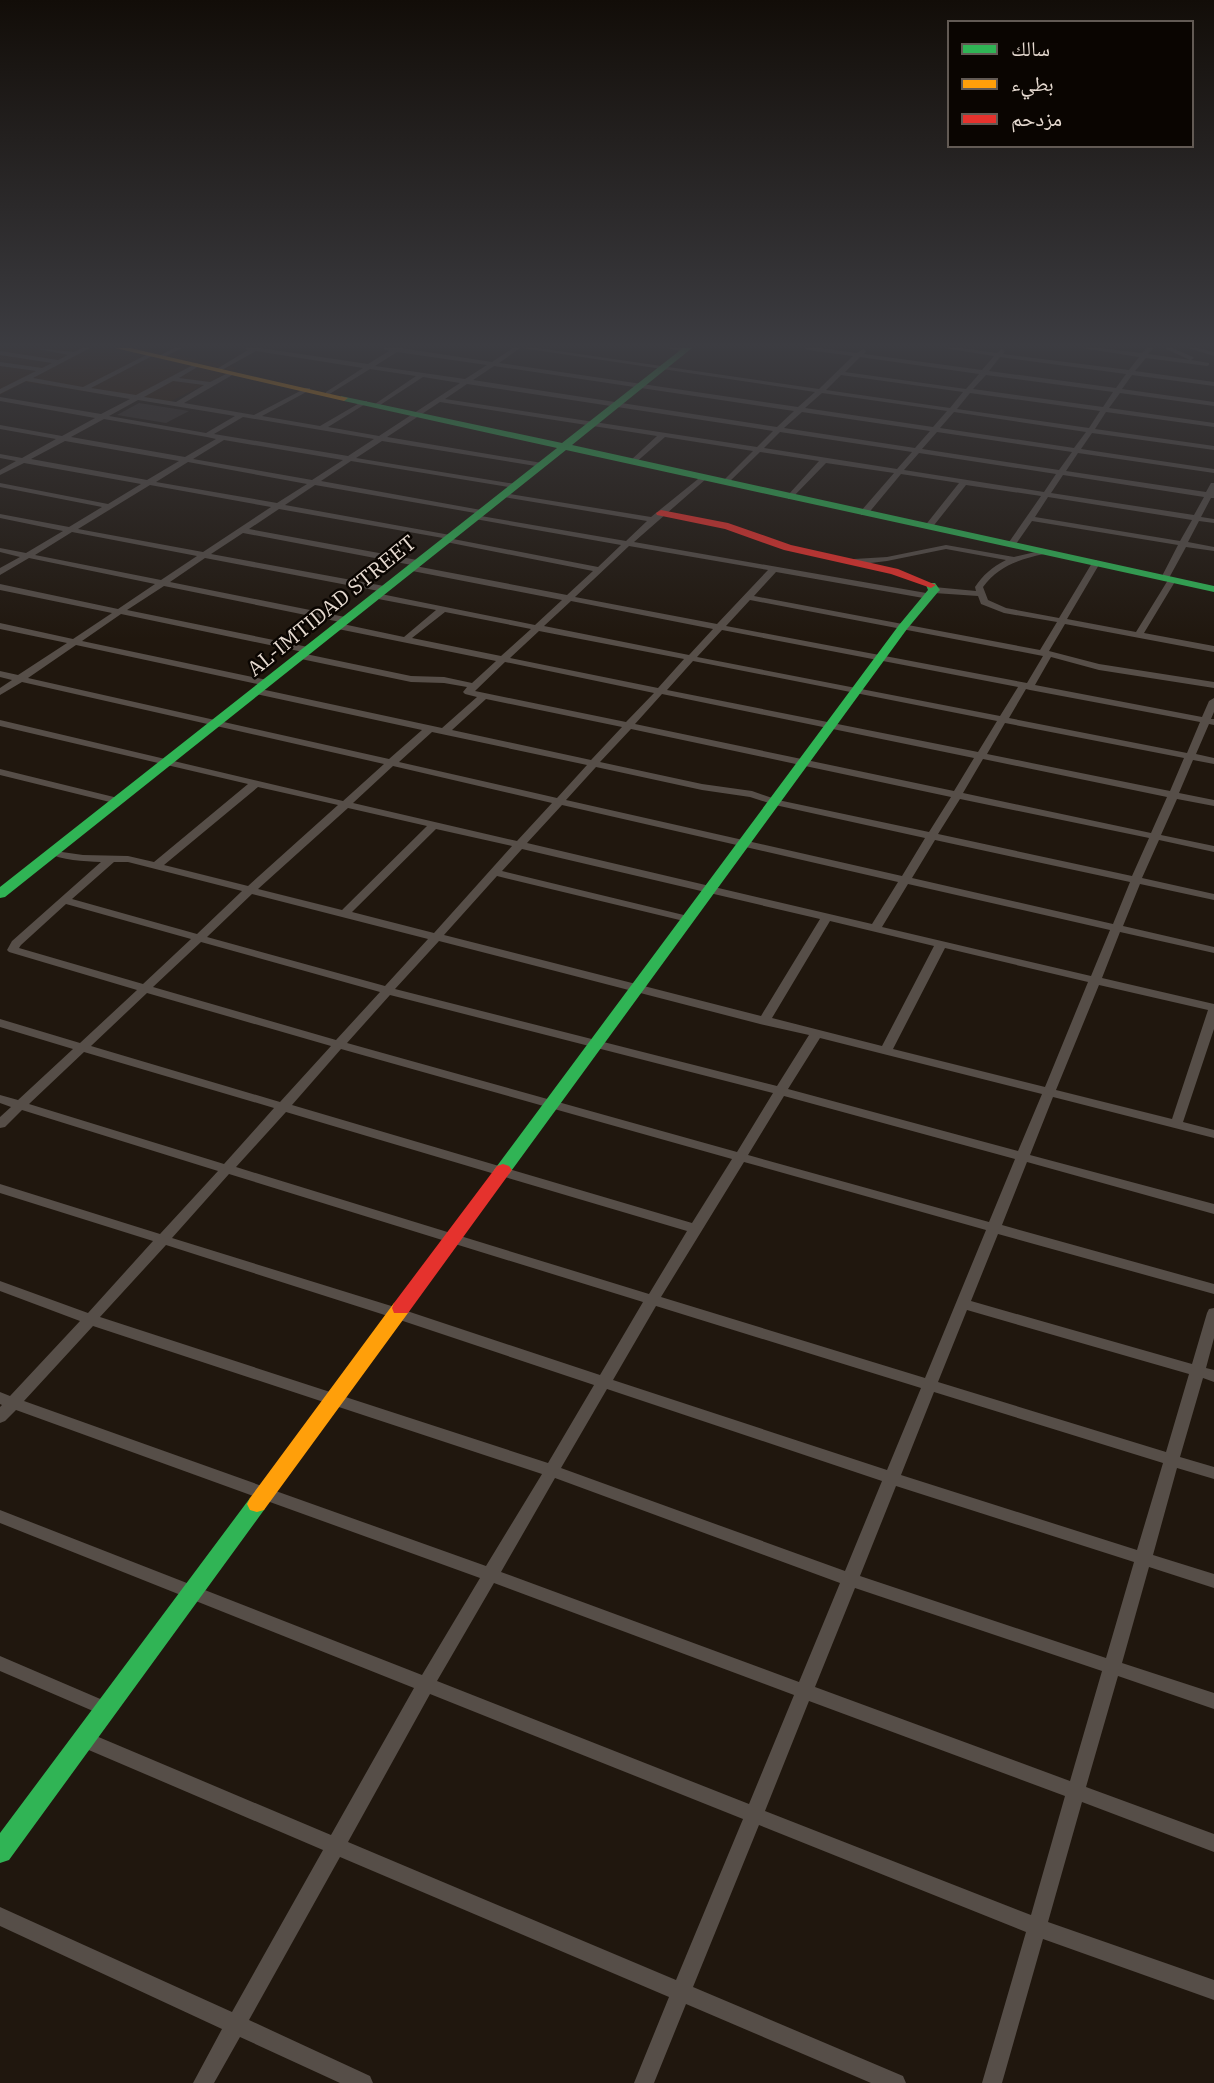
<svg xmlns="http://www.w3.org/2000/svg" width="1214" height="2083" font-family="'IBM Plex Serif','Noto Naskh Arabic',serif">
<style>
.built{fill:#2e1a07}
.building{fill:#38302b}
.lines{fill:none;stroke-linecap:round;stroke-linejoin:round}
.street{fill:#564e48;fill-rule:evenodd}
.fast{fill:#30b455;fill-rule:evenodd}
.slow{fill:#ff9f0a;fill-rule:evenodd}
.jam{fill:#e5322d;fill-rule:evenodd}
.labels{text-anchor:middle;dominant-baseline:central;stroke-width:5;stroke-linejoin:round;paint-order:stroke}
.far-street-label{font-size:21px;fill:#e6dad0;stroke:#0a0501}
</style>
<rect width="100%" height="100%" fill="#20170e"/>
<path class="built" d="M0 348H144L238 368 165 404 25 382 0 395Z"/>
<path class="building" d="M139 403 189 411 166 423 117 415Z"/>
<g class="lines">
<path class="street" d="M34 348 74 352 82 348H90L33 378 83 387 148 354H152V356L91 388 136 395 197 363 200 365 199 366 179 378 210 382 230 372H234V374L184 403 254 415 306 388H310V390L262 416 320 426 363 401H367V403L328 427 379 436 460 383 423 377 377 407 375 406V404L416 376 370 369 328 395 326 394V392L363 368 256 351 220 371 215 370 248 350 244 348H260L368 364 389 351 382 348H401L492 362 513 348H520L499 363 798 407 815 392 522 348H538L819 389 853 356 807 350 804 348H820L857 353 863 349 866 351 864 354 982 370 994 356 944 348H961L997 353 1002 349 1005 351 1003 354 1129 370 1139 357 1082 348H1099L1142 353 1147 348H1153L1148 354 1190 360 1164 348H1172L1193 357 1194 358 1191 360 1209 363V365L1207 366 1146 358 1135 371 1214 382V386L1132 375 1122 389 1214 402V406L1120 393 1109 408 1214 423V427L1106 412 1095 429 1214 446V450L1092 433 1081 449 1214 469V473L1078 453 1066 471 1206 492 1211 483H1214V498H1211L1201 517 1214 519V523L1199 521 1188 542 1214 547V551L1186 547 1169 578 1176 580 1144 633 1214 646V652L1065 624 1049 651 1099 664 1214 682V688L1099 670 1051 657 1035 685 1202 717 1209 701 1214 698V712L1211 719H1214V725L1209 724 1196 754 1214 758V764L1193 760 1179 793 1214 800V806L1177 799 1161 835 1214 846V852L1159 840 1142 878 1214 894V900L1140 884 1123 926 1214 947V953L1120 932 1102 978 1214 1004V1029L1183 1122 1214 1130V1138L1053 1097 1030 1155 1214 1204V1214L1027 1162 1002 1225 1214 1284V1294L998 1234 971 1301 1192 1364 1207 1313 1209 1309 1214 1308V1338L1206 1368 1214 1370V1382L1203 1378 1180 1457 1214 1467V1479L1177 1468 1153 1555 1214 1574V1588L1149 1567 1122 1663 1214 1693V1709L1118 1676 1086 1787 1214 1834V1852L1082 1802 1048 1922 1214 1980V2000L1043 1939 1002 2083H982L1026 1932 759 1825 693 1987 903 2076 906 2083H871L686 2004 654 2083H634L669 1997 340 1857 249 2020 370 2076 373 2083H340L240 2037 214 2083H193L222 2029 0 1926V1907L232 2012 323 1850 77 1745 74 1739 77 1733 83 1731 89 1733 331 1835 414 1688 0 1523V1510L422 1675 480 1578 16 1410 5 1421 0 1423V1407L2 1405 0 1404V1392L10 1396 80 1321 0 1291V1281L88 1313 153 1241 0 1193V1184L160 1234 218 1171 22 1110 5 1127 0 1128V1117L11 1107 0 1103V1095L18 1100 73 1049 0 1027V1019L80 1043 137 990 9 952 7 950 12 941 101 862C84 861 61 861 47 852L48 850 83 855 128 856 154 862 248 784 0 726V720L343 801 384 764 22 682 0 695V688L12 680 0 677V671L18 675 67 643 0 629V623L73 639 112 613 0 590V584L118 609 155 584 29 558 0 575V568L20 557 0 552V548L26 553 63 531 0 518V514L69 527 102 507 0 487V483L108 504 141 484 24 463 0 475V470L16 461 0 458V454L22 458 56 439 0 429V425L62 436 95 418 0 401V397L101 414 130 399 26 381 0 394V389L36 371 0 366V362L42 368 52 363 0 355V351L58 360 68 355ZM397 352 487 365 465 379 375 366ZM860 357 979 374 966 389 845 372ZM1000 357 1126 374 1116 388 989 371ZM494 366 794 411 777 427 473 380ZM841 375 963 392 950 408 826 390ZM986 375 1113 392 1103 407 973 389ZM173 381 204 385 176 402 144 397ZM467 384 773 431 757 447 445 399ZM822 393 947 411 933 427 805 408ZM970 393 1100 411 1089 428 957 409ZM138 400 235 416 206 433 109 416ZM440 402 657 436 631 460 630 462 634 464 665 437 753 451 724 480V484H727L760 452 819 461 788 495V499H791L826 463 894 473 861 511V515H867L901 474 959 483 924 527 928 529H931L966 485 1041 496 1007 545 1011 547H1014L1032 521 1178 545 1161 578 1168 580 1136 632 1067 619 1100 563 1096 560 1092 563 1059 618 1006 608 988 600 983 587C998 566 1020 559 1044 554V550L1014 557 946 545 887 557 854 559 850 562 854 565 887 561 946 549 1006 560C992 567 983 575 975 587L976 591 934 587 930 590 934 593 978 596 981 604 1004 613 1057 622 1040 650 754 596 776 572 929 599 933 596 932 594 634 542 706 479V475H703L651 517 504 493 500 495 504 497 647 521 626 541 475 515 471 517 475 519 621 545 598 567 453 539 454 537 450 535 285 505 315 485 481 514 485 512 481 510 321 481 351 461 515 488 519 486 515 484 356 458 382 441 542 467 546 465 542 463 387 437ZM802 412 930 431 915 448 784 428ZM954 412 1086 432 1074 448 940 428ZM243 417 374 439 348 456 214 434ZM104 419 207 437 216 439 185 457 71 437ZM780 432 912 452 897 469 764 448ZM937 432 1072 452 1059 470 922 449ZM224 440 343 460 312 480 193 459ZM65 441 179 461 147 480 31 459ZM919 453 1056 474 1044 492 904 470ZM188 462 307 484 277 503 156 482ZM1063 475 1204 497 1194 515 1051 493ZM150 485 271 507 203 552 78 529ZM1048 497 1192 520 1180 541 1035 517ZM279 509 443 538 442 540 446 542 593 571 567 595 410 565 407 566V570L562 600 535 625 376 593 373 594V598L436 610 404 637 338 623 334 626 338 629 496 661 472 683 444 677 411 676 301 653 296 656 301 659 411 682 444 683 467 687 463 692 465 694 477 697 442 728 256 688 251 691 256 694 422 730 389 759 28 678 76 645 267 686 272 683 267 680 82 641 121 614 308 653 313 650 308 647 127 610 164 586 345 623 349 620 345 617 170 582 205 558 384 592 388 589 384 586 211 554 243 533 417 566 421 563 417 560 249 529ZM72 532 197 556 161 580 35 555ZM629 546 768 570 717 624 575 597ZM750 600 1043 656 1027 683 726 626ZM571 601 713 629 689 655 544 626ZM445 612 531 629 501 656 412 638ZM722 630 1018 687 1000 716 697 657ZM539 631 684 659 658 688 510 658ZM693 661 997 721 978 752 667 690ZM505 662 654 693 626 722 475 691ZM1026 689 1030 690 1200 722 1187 753 1009 718ZM662 694 974 758 954 791 635 724ZM486 699 622 727 591 760 452 730ZM1005 723 1184 758 1170 791 987 754ZM631 729 951 797 929 832 778 800 752 791 702 784 600 762ZM432 732 587 765 557 798 399 762ZM983 759 1167 797 1151 833 963 793ZM393 766 552 803 517 841 353 803ZM596 767 702 790 750 797 775 805 925 838 902 876 566 800ZM258 787 338 805 248 886 164 865ZM960 799 1149 838 1132 876 938 834ZM562 805 898 882 872 924 527 843ZM348 808 427 826 342 910 258 889ZM436 829 512 846 434 933 352 912ZM935 840 1130 882 1113 924 912 878ZM522 849 820 919 761 1016 444 935 497 876 688 922 694 919 692 917 502 871ZM114 862H128L242 891 197 934 72 899ZM908 884 1110 930 1091 976 882 927ZM252 894 428 939 385 986 207 937ZM66 904 191 939 143 984 19 948 21 945ZM830 921 934 946 882 1046 772 1018ZM439 941 760 1024 809 1035 777 1086 395 989ZM201 942 380 992 336 1040 153 987ZM945 948 1088 982 1045 1087 893 1049ZM1099 985 1208 1010 1172 1119 1056 1090ZM147 993 331 1046 280 1102 91 1046ZM390 995 773 1093 737 1152 347 1043ZM820 1038 1042 1094 1018 1151 788 1089ZM341 1049 732 1159 692 1223 292 1105ZM84 1052 274 1108 224 1164 29 1104ZM784 1096 1015 1159 989 1222 748 1155ZM286 1112 687 1231 649 1294 236 1167ZM744 1162 986 1230 925 1378 661 1297ZM229 1174 643 1302 600 1375 401 1309 172 1238ZM166 1245 391 1317 594 1385 548 1463 100 1317ZM656 1306 921 1388 887 1470 613 1380ZM967 1310 1189 1374 1166 1452 938 1382ZM93 1326 542 1474 486 1566 24 1401ZM607 1389 882 1481 845 1571 561 1468ZM934 1392 1163 1463 1137 1550 901 1475ZM555 1478 840 1583 799 1682 501 1572ZM896 1486 1134 1562 1106 1658 860 1576ZM494 1583 794 1695 749 1804 437 1681ZM855 1588 1102 1671 1070 1781 815 1687ZM430 1694 743 1819 676 1980 348 1842ZM809 1701 1065 1796 1031 1915 765 1811Z
M174 348H182L162 358 157 357Z
M667 348H684L688 350 685 352Z
M1188 348H1198L1214 352V356Z
M0 769 122 799 123 801 118 804 0 775Z
M0 1656 112 1704 115 1709 112 1714 106 1717 100 1714 0 1671Z"/>
<path class="fast" d="M683 348H692L572 445 1214 586V592L566 450 5 897 0 898V887L557 448 344 401 340 398 341 396 562 443Z
M927 583H935L940 590 938 592 907 629 509 1174H497L494 1170 497 1166 899 625 928 590 926 585Z
M257 1496 264 1498 267 1504 264 1510 9 1860 0 1863V1833L250 1498Z"/>
<path class="slow" d="M115 348H130L348 398 344 401Z
M401 1301 408 1303 410 1308 408 1313 264 1510 257 1512 250 1510 247 1504 250 1498 394 1303Z"/>
<path class="jam" d="M661 510 728 523 791 545 898 569 936 585 931 588 891 574 784 550 725 529 657 515 656 513Z
M503 1164 509 1166 512 1170 509 1174 408 1313H394L392 1308 394 1303 497 1166Z"/>
</g>
<linearGradient id="sky" x2="0" y2="1"><stop stop-color="#120d08"/><stop offset="0.54" stop-color="#3c3c41"/><stop offset="1" stop-color="#3c3c41" stop-opacity="0"/></linearGradient>
<rect width="1214" height="639" fill="url(#sky)"/>
<g class="labels">
<g class="far-street-label">
<text transform="translate(331 605) rotate(-39)">AL-IMTIDAD STREET</text>
</g>
</g>
<rect x="948" y="21" width="245" height="126" fill="#0a0501" stroke="#625a54" stroke-width="2"/>
<rect x="962" y="44" width="35" height="10" fill="#30b455" stroke="#625a54" stroke-width="2"/>
<text x="1011" y="56" font-size="21" fill="#e6dad0">سالك</text>
<rect x="962" y="79" width="35" height="10" fill="#ff9f0a" stroke="#625a54" stroke-width="2"/>
<text x="1011" y="91" font-size="21" fill="#e6dad0">بطيء</text>
<rect x="962" y="114" width="35" height="10" fill="#e5322d" stroke="#625a54" stroke-width="2"/>
<text x="1011" y="126" font-size="21" fill="#e6dad0">مزدحم</text>
</svg>
